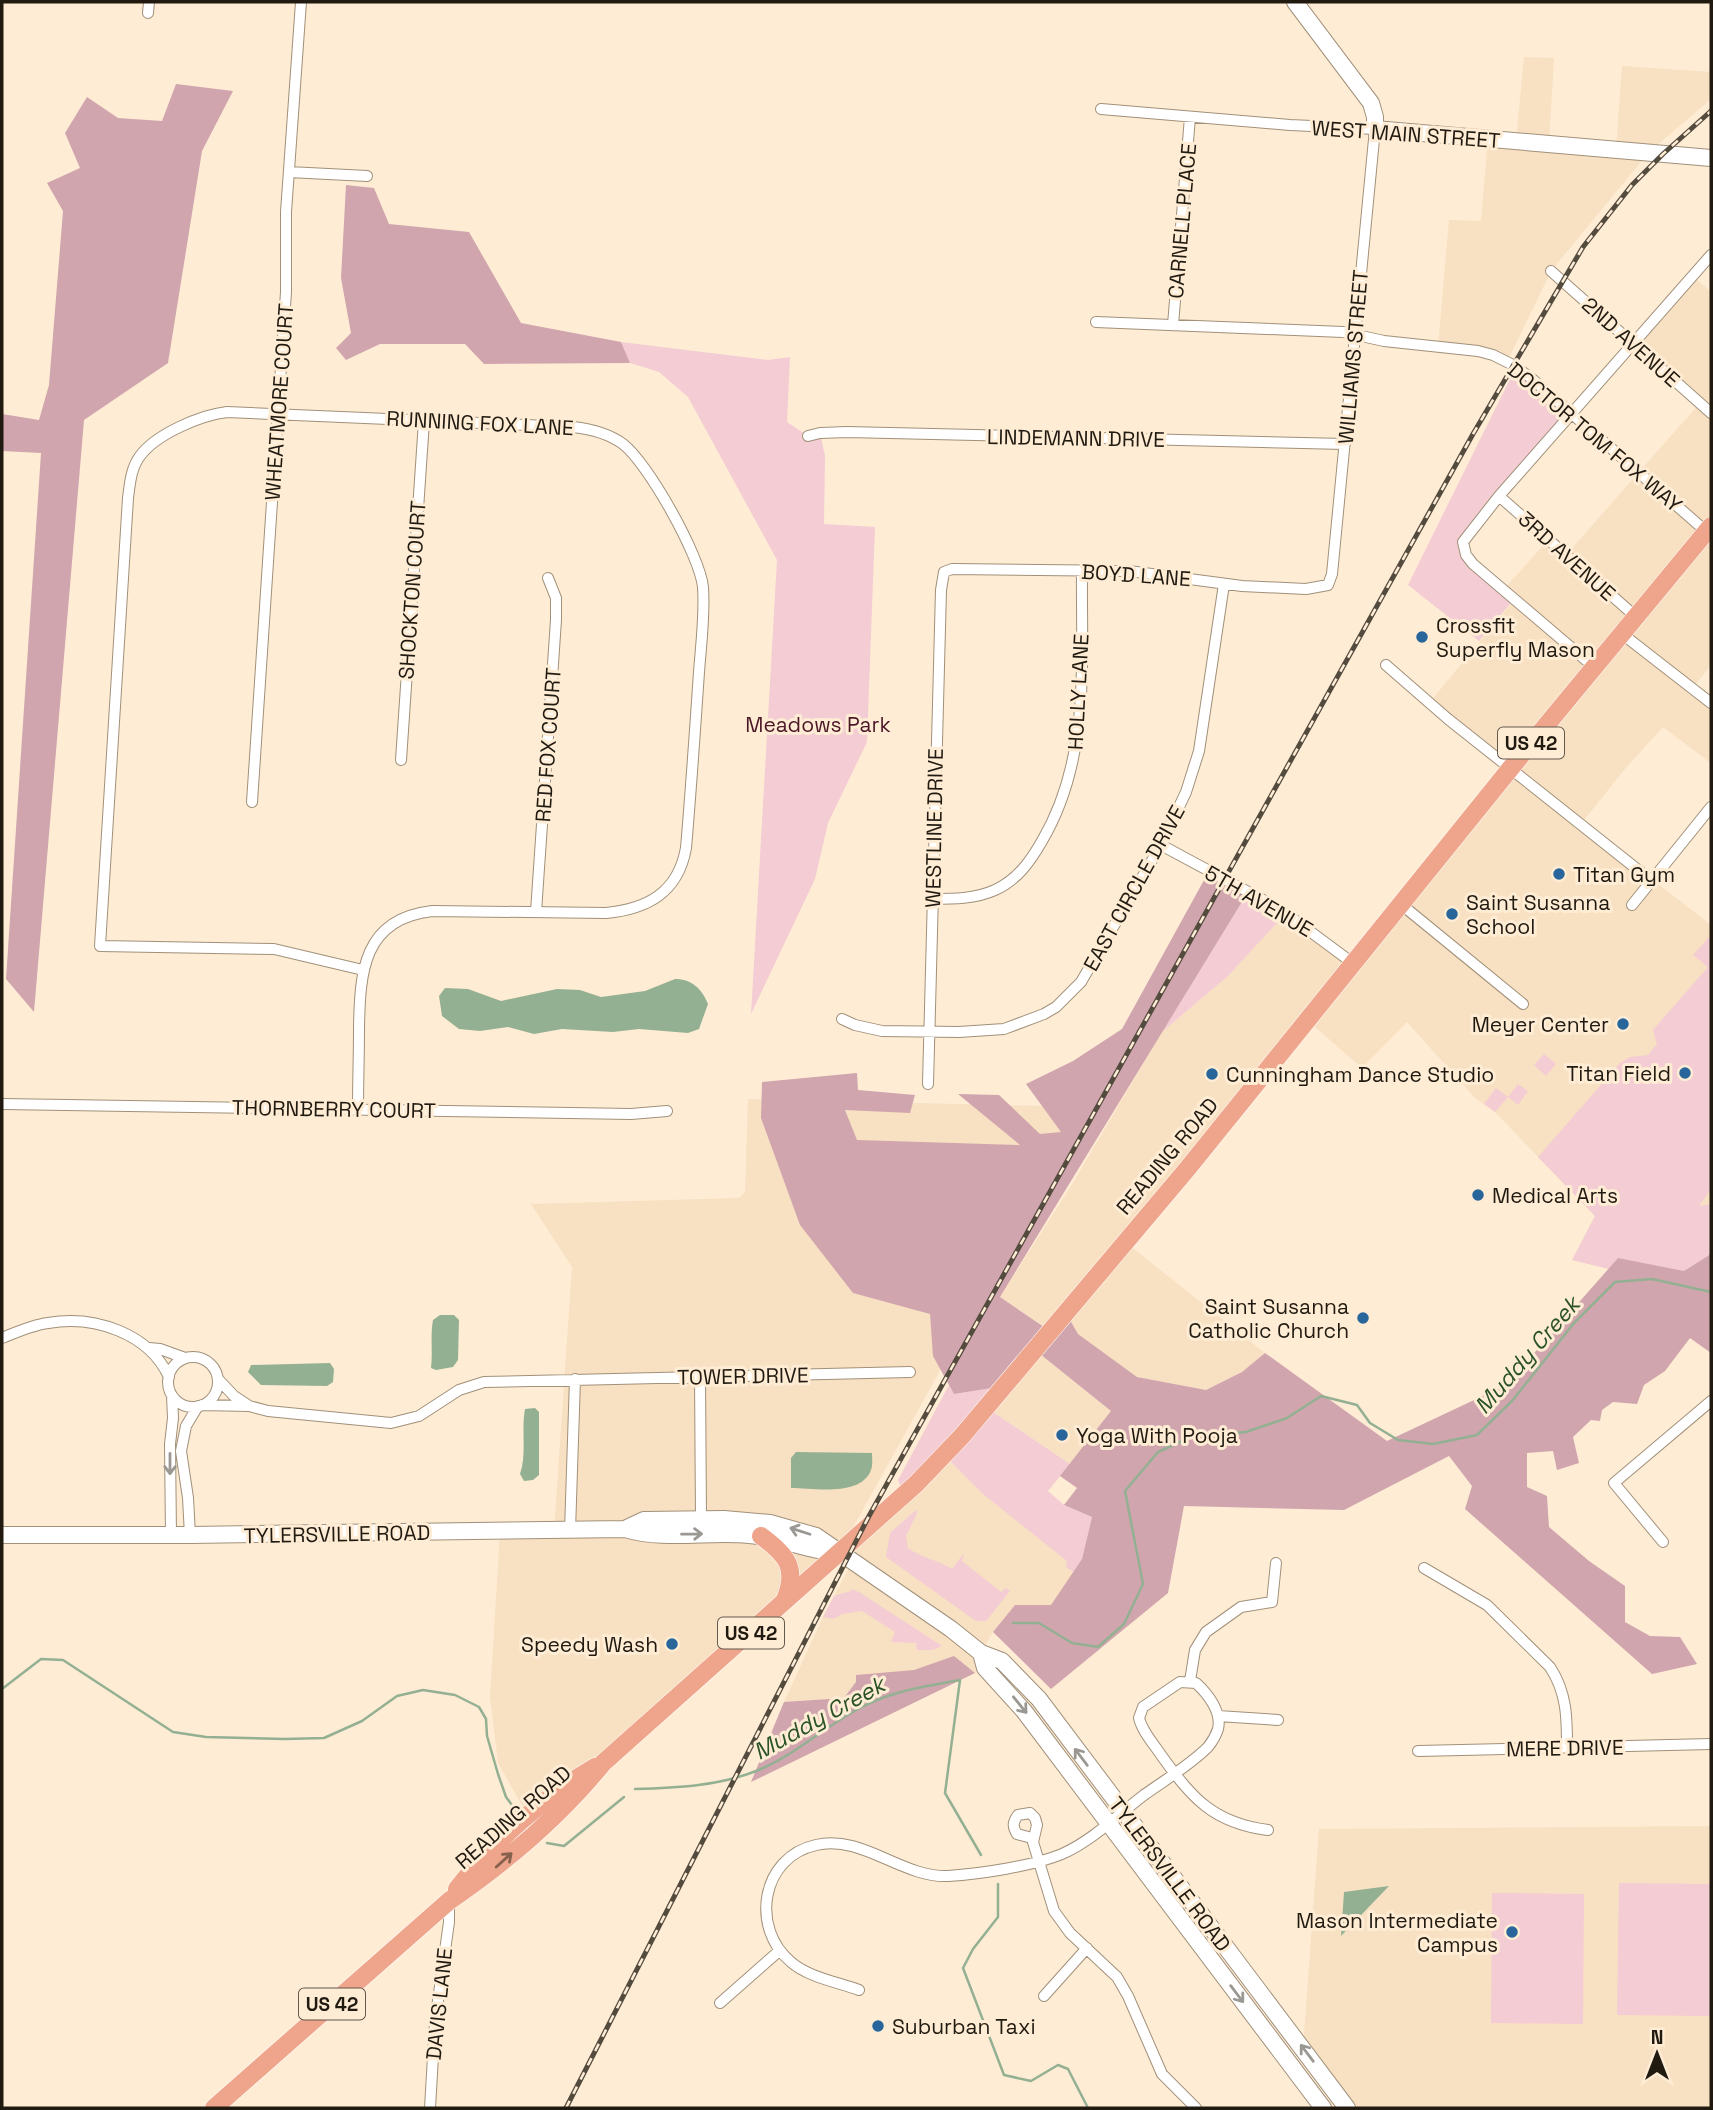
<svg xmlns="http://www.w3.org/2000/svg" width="1713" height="2110" font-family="'Space Grotesk',sans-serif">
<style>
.built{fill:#f8e0c2}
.green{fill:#f3ccd4}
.forest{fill:#d0a5ae}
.water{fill:#94b092}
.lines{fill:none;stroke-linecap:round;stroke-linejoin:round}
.stream{stroke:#94b092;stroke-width:2.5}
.minor-casing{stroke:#a1907a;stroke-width:12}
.secondary-casing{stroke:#a1907a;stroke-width:18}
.primary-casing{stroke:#fff;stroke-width:19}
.minor{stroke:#fff;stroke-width:10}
.secondary{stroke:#fff;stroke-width:16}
.primary{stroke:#eea58c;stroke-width:18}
.rail-casing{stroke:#544b3f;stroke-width:5}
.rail{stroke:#ffecd4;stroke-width:2.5;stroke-dasharray:8;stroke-linecap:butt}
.oneway{stroke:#9b9894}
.oneway2{stroke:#87604e}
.poi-dot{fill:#27659b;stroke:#ffecd4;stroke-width:2.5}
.labels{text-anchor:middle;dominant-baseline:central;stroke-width:6;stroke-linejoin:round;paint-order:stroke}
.shield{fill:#ffecd4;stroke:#63594c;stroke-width:2}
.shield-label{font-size:19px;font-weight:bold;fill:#201a11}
.street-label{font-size:21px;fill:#201a11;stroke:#ffecd4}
.poi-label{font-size:21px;fill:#201a11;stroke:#ffecd4;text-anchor:start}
.park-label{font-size:21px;fill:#4b1627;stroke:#ffecd4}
.water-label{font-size:23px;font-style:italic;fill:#295229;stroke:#ffecd4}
</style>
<rect width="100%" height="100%" fill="#ffecd4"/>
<path class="built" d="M1524 57 1554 58 1549 144 1616 149 1622 66 1711 72V99L1649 152 1551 271 1507 362 1438 346 1449 220 1481 221 1488 139 1516 141Z
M1693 276 1711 292V665L1692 689 1711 704V763L1663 727 1624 770 1581 824 1711 925V1294L1572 1260 1595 1216 1495 1112 1475 1098 1407 1022 1362 1068 1308 1021 1125 1242 1265 1353 1242 1372 1206 1390 1137 1377 1078 1334 1066 1314 1051 1331 1000 1297 1071 1186 1162 1032 1228 976 1287 912 1354 963 1510 770 1429 703 1515 599 1504 589 1548 540 1566 555 1700 403 1634 343Z
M748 1099 1086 1107 840 1551 944 1456 1068 1561 1067 1567 1074 1573 1051 1605H1015L993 1632 981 1653 985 1668 751 1782 784 1702 823 1617 850 1566 838 1553 532 1823 498 1763 490 1697 500 1532 554 1531 572 1267 531 1204 739 1198 745 1192Z
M1035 1350 1111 1411 1070 1464 987 1408Z
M1711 1826V2108H1347L1303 2048 1319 1829Z"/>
<path class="green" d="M621 342 768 360 790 357 787 422 808 436 820 433 825 456 824 524 875 527 867 742 828 823 815 879 751 1014 777 560 688 397 659 372 630 363Z
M1521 370 1572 413 1466 536 1463 550 1515 598 1479 641 1408 585 1513 373Z
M1248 892 1287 912 1228 976 1162 1032Z
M1711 935V1189L1699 1206 1711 1204V1254L1684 1271 1618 1258 1609 1269 1572 1260 1595 1216 1538 1157 1620 1063 1630 1057 1648 1055 1657 1044 1653 1030 1708 967 1693 955Z
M1544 1054 1556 1064 1546 1076 1534 1065Z
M1518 1084 1528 1091 1518 1105 1508 1097 1495 1112 1484 1104 1496 1088 1508 1097Z
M949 1385 954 1394 1005 1386 987 1408 1070 1464 1048 1491 1064 1505 1092 1517 1082 1559 1075 1573 1066 1567 1067 1561 983 1494 945 1456 904 1495 898 1480Z
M916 1510 917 1513 906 1536 908 1548C922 1558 938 1560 952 1569L964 1553 962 1561 1001 1592 1006 1588 1010 1591 986 1621H976L886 1557 890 1533Z
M851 1589 859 1592 942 1646 933 1650H917L916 1643 891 1642 895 1632 862 1611 842 1614 834 1619 823 1617 834 1596 851 1591Z
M1619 1883 1711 1884 1710 2016 1617 2015Z
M1492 1893 1584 1894 1583 2024 1491 2023Z"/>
<path class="forest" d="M176 84 233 91 202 151 168 363 84 420 34 1012 6 979 41 453 2 451V414L39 420 49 385 63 211 47 183 80 168 65 133 87 97 118 118 162 121Z
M346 185 374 188 389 224 469 232 521 323 621 342 630 363 484 364 465 344H380L346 360 336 348 351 333 341 278Z
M1209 871 1248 892 1000 1297 1050 1331 1066 1313 1078 1334 1137 1377 1206 1390 1242 1372 1265 1353 1387 1441 1506 1385 1618 1258 1684 1271 1711 1254V1353L1690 1338 1665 1371 1644 1385 1637 1404 1613 1402 1602 1410 1600 1421 1591 1420 1573 1437 1579 1463 1557 1470 1553 1451 1527 1453V1487L1547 1496 1549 1527 1589 1561 1625 1586V1622L1650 1636 1680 1637 1697 1664 1652 1674 1465 1509 1472 1486 1449 1456 1344 1510 1184 1506 1168 1593 1051 1689 993 1632 1015 1605H1051L1082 1559 1092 1517 1064 1505 1077 1488 1060 1476 1111 1411 1035 1350 1005 1386 954 1394 933 1356 930 1314 853 1293 800 1225 761 1118 762 1082 857 1073 858 1090 915 1095 910 1113 845 1110 857 1140 1020 1145 958 1094 999 1095 1040 1134 1061 1132 1026 1084 1073 1061 1122 1029Z
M954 1656 975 1673 751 1782 784 1702 844 1698 856 1682V1675L914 1670Z"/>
<path class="water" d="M675 979C692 979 702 989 708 1004L699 1029 688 1033 639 1029 613 1032 562 1029 534 1034 508 1027 480 1031 459 1029 442 1016 439 996 445 988 468 989 501 1001 557 989 580 990 601 997 645 991Z
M440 1315H454L459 1320 458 1360 453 1367 436 1370 431 1368C433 1351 430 1337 433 1320Z
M330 1363 334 1369 333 1382 327 1386 261 1385 248 1372 251 1365Z
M535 1408 539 1412V1475L533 1480 524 1481 520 1474C527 1454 521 1430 525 1409Z
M796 1452 872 1453C872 1457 873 1465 871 1470 861 1497 814 1488 791 1488V1458Z
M1389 1886 1341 1936 1344 1892Z"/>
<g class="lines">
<path class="stream" d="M1013 1623H1039L1072 1643 1098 1647 1124 1624 1143 1584 1125 1491 1158 1452 1193 1436 1246 1432 1287 1418 1321 1396 1357 1405 1370 1423 1398 1440 1433 1444 1477 1435 1512 1401 1574 1323 1615 1282 1652 1279 1711 1292
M2 1689 41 1659 63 1660 173 1732 206 1737 285 1739 324 1738 362 1721 397 1696 423 1690 455 1695 479 1707 486 1719 487 1736 498 1774 506 1797 517 1812
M635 1789C675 1788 719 1786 756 1771 795 1756 826 1725 862 1707 893 1691 926 1686 960 1680L945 1793 981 1855
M547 1843 564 1846 624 1797
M998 1884V1917L973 1949 963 1968 1004 2075 1031 2081 1058 2065 1068 2069 1088 2108"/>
<defs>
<path id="minor" d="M148 13 149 2
M289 172 367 176
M1551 271 1711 413
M1096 322 1343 332 1384 341 1478 351 1493 355 1513 365 1531 378 1709 534
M1173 325 1190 117
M808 436 820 433 847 432 1345 444
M1499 496 1635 616
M1621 633 1711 703
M1386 665 1448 719 1652 881
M1594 667 1473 564 1466 555 1463 542 1499 496 1711 255
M401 760 424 421
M252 802 286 292V212L301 2
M1161 845 1280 909 1354 964
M932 899C953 899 975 899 995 890 1017 880 1030 862 1042 841 1091 758 1081 662 1082 570
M1402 905 1523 1004
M1632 905 1711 807
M536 912 556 620V598L548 578
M842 1019 855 1025 882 1031 959 1032 1004 1029 1044 1014 1056 1007 1081 982 1161 845 1186 792 1199 751 1224 584
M928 1084 941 590 944 572 952 569 1129 571 1242 586 1306 589 1328 585 1332 574 1375 129 1290 125 1101 109
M2 1104 631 1114 667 1111
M358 1109C358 1082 359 1055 359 1028 360 972 363 919 432 911L606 913C647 909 678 893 686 848 691 790 695 731 699 672 701 645 705 615 703 587 700 556 648 463 623 444 608 433 591 429 573 427L227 412C201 415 156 434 140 456 131 468 130 483 128 498L100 946 274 949 363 970
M2 1338C17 1332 32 1325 48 1323 94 1315 149 1333 169 1377
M149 1348 160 1349 185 1358
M168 1382a25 25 0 1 1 50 0a25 25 0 1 1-50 0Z
M700 1376 701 1519
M218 1379 234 1396 249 1406
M202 1405 249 1406 268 1411 391 1423 419 1416 459 1390 484 1382 910 1372
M570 1531 575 1379
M190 1535 188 1498 181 1451 186 1426 198 1406
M171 1536 170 1444 173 1418 172 1396
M1663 1542 1614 1483 1711 1401
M1424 1568 1487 1605 1550 1667C1567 1693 1567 1718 1567 1747
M1190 1681 1195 1650 1206 1632 1241 1607 1272 1602 1276 1563
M1218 1716 1278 1720
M1418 1751 1711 1744
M1032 1838 1017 1834C1012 1826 1013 1822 1018 1815L1030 1813 1035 1818 1037 1825 1033 1842 1054 1911 1070 1933 1117 1977 1128 1996 1162 2074 1196 2108
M859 1990C837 1982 808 1977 791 1962 750 1928 761 1857 816 1845 862 1834 902 1878 948 1876 980 1874 1033 1866 1062 1854 1092 1841 1119 1814 1144 1795 1165 1780 1190 1765 1208 1747 1212 1742 1216 1735 1218 1729 1222 1712 1208 1694 1196 1683L1180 1682 1143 1707 1139 1718C1142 1731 1153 1743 1161 1755 1192 1798 1213 1823 1268 1830
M1044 1996 1087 1948
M720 2003 779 1951
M430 2108 435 2022 449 1922V1901"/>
<path id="secondary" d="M1295 2 1371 103 1375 117V129L1711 158
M625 1529 644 1520 724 1519 770 1523 816 1536 951 1629 981 1653 1002 1661 1039 1699 1347 2108
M2 1535H190L625 1529C665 1541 708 1531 749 1535 780 1537 808 1551 839 1553
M981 1653 985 1668 1024 1711 1323 2108"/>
<path id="primary" d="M761 1536C787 1555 798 1568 785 1600
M457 1889C491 1844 546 1795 595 1767
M214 2108 449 1901C506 1862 560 1816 603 1763L916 1484 962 1436 1188 1168 1510 769 1711 526"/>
</defs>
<use href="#minor" class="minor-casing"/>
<use href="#secondary" class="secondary-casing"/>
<use href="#primary" class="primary-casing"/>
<use href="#minor" class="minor"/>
<use href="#secondary" class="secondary"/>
<use href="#primary" class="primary"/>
<defs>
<path id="rail" d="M566 2108 869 1516 1473 434 1583 247 1632 185 1663 154 1711 111"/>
</defs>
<use href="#rail" class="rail-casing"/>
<use href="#rail" class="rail"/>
</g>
<defs><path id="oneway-shaft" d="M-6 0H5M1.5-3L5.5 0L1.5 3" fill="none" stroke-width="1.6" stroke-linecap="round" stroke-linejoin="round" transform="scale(1.75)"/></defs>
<g class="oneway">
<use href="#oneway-shaft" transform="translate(170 1464) rotate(90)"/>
<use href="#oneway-shaft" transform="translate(800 1531) rotate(-162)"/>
<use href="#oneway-shaft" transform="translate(692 1534) rotate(-1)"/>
<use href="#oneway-shaft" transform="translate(1020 1705) rotate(51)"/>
<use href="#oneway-shaft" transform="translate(1081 1757) rotate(-127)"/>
<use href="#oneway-shaft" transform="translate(1237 1994) rotate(53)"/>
<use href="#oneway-shaft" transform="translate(1307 2053) rotate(-127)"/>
</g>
<use class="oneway2" href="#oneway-shaft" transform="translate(504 1860) rotate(-42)"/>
<g class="poi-dot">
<circle cx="1422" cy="637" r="7"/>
<circle cx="1559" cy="874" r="7"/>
<circle cx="1452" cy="914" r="7"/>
<circle cx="1623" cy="1024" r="7"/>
<circle cx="1685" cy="1073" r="7"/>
<circle cx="1212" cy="1074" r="7"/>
<circle cx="1478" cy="1195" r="7"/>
<circle cx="1363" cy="1318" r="7"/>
<circle cx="1062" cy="1435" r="7"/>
<circle cx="672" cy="1644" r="7"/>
<circle cx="1512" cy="1932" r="7"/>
<circle cx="878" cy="2026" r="7"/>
</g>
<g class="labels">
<g class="shield">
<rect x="1498" y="727.5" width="66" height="31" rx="5"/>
<rect x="718" y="1617.5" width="66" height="31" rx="5"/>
<rect x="299" y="1988.5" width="66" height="31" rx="5"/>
</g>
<g class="shield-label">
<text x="1531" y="743">US 42</text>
<text x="751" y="1633">US 42</text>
<text x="332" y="2004">US 42</text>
</g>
<g class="street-label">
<text transform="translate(1406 134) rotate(4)">WEST MAIN STREET</text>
<text transform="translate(1182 221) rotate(-85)">CARNELL PLACE</text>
<text transform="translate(1631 342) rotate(42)">2ND AVENUE</text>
<text transform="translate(1353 357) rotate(-85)">WILLIAMS STREET</text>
<text transform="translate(279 402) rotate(-86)">WHEATMORE COURT</text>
<text transform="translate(480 423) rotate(3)">RUNNING FOX LANE</text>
<text transform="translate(1595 437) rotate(40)">DOCTOR TOM FOX WAY</text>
<text transform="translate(1076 438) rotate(1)">LINDEMANN DRIVE</text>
<text transform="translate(1567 556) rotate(42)">3RD AVENUE</text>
<text transform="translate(1136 575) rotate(4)">BOYD LANE</text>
<text transform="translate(412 590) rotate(-86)">SHOCKTON COURT</text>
<text transform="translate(1078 692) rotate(-87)">HOLLY LANE</text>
<text transform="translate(548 745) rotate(-86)">RED FOX COURT</text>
<text transform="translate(934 828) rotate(-89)">WESTLINE DRIVE</text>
<text transform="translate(1134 888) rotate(-61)">EAST CIRCLE DRIVE</text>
<text transform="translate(1259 901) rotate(30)">5TH AVENUE</text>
<text transform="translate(334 1109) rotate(1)">THORNBERRY COURT</text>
<text transform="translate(1167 1156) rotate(-50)">READING ROAD</text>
<text transform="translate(743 1376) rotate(-1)">TOWER DRIVE</text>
<text transform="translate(337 1534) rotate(-1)">TYLERSVILLE ROAD</text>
<text transform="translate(1565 1748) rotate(-1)">MERE DRIVE</text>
<text transform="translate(513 1817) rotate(-41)">READING ROAD</text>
<text transform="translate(1170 1874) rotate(53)">TYLERSVILLE ROAD</text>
<text transform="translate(439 2004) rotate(-84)">DAVIS LANE</text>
</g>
<g class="poi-label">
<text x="1436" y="625">Crossfit<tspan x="1436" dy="24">Superfly Mason</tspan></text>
<text x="1573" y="874">Titan Gym</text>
<text x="1466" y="902">Saint Susanna<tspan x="1466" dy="24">School</tspan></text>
<text x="1609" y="1024" text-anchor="end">Meyer Center</text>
<text x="1671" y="1073" text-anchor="end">Titan Field</text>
<text x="1226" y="1074">Cunningham Dance Studio</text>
<text x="1492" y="1195">Medical Arts</text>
<text x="1349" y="1306" text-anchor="end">Saint Susanna<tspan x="1349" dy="24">Catholic Church</tspan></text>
<text x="1076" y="1435">Yoga With Pooja</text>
<text x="658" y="1644" text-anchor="end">Speedy Wash</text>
<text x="1498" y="1920" text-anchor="end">Mason Intermediate<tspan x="1498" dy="24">Campus</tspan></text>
<text x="892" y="2026">Suburban Taxi</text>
</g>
<g class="park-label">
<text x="818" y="724">Meadows Park</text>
</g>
<g class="water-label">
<text transform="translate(1527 1355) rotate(-49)">Muddy Creek</text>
<text transform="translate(819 1718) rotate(-29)">Muddy Creek</text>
</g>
</g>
<rect width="1713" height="2110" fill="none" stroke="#201a11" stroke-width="7"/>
<g transform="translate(1657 2054)" stroke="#ffecd4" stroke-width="5" paint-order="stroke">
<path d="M0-5L12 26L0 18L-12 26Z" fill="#201a11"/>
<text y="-10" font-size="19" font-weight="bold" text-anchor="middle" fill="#201a11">N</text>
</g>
</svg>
